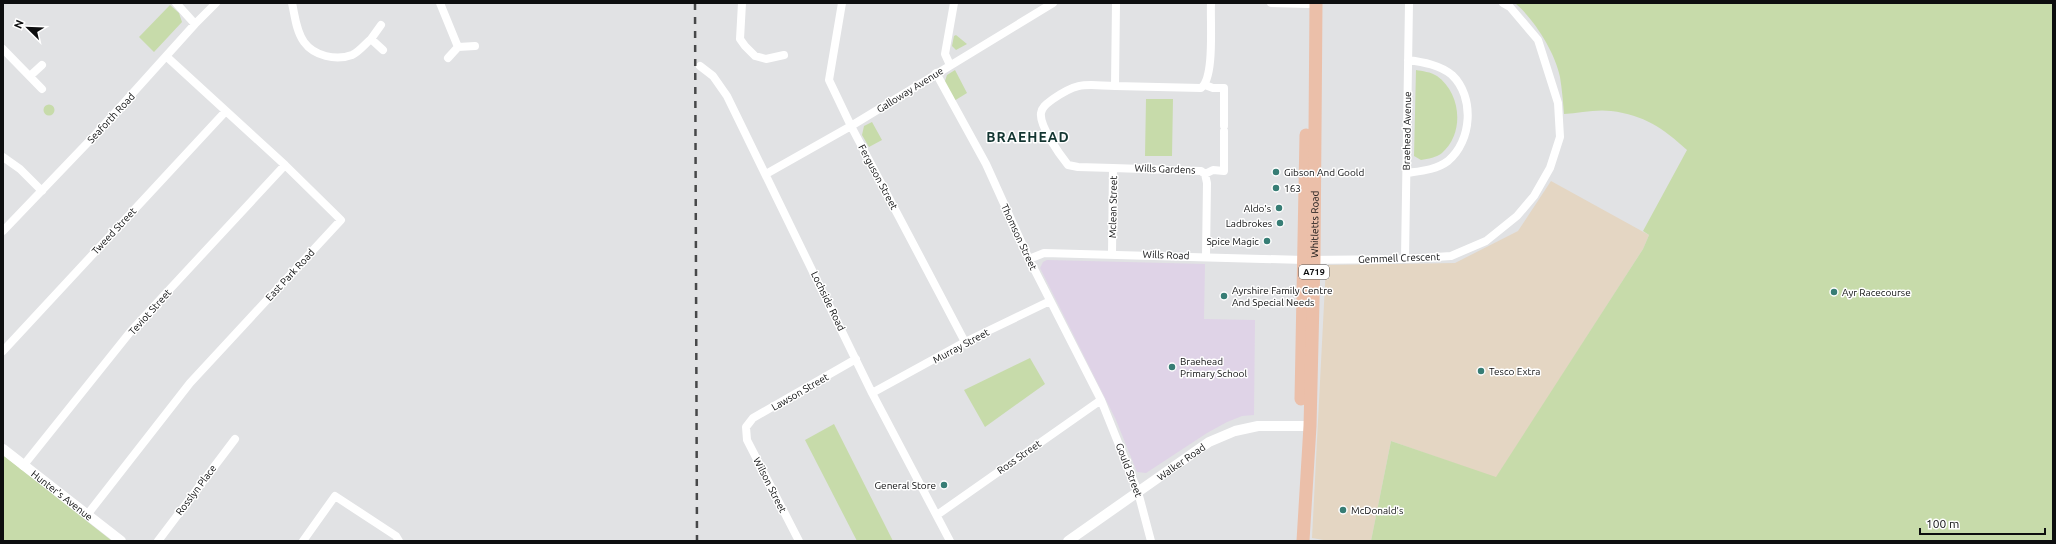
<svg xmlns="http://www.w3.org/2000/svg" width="2056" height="544" font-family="Ubuntu,sans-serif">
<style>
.commercial{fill:#e4d6c3}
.education{fill:#dfd3e7}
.green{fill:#c7dbaa}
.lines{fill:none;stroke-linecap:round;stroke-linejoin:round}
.minor{stroke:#fff;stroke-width:8}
.tertiary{stroke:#fff;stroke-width:10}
.primary{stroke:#ebbfa9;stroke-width:13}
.rail{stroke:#474849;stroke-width:2.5;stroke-dasharray:7 7;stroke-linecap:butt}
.poi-dot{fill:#377d75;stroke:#fff;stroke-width:1.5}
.labels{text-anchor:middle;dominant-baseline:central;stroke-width:3;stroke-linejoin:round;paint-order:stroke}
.shield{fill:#fff;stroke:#565657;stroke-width:1}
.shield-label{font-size:9px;font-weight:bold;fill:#0d0e0f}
.street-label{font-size:10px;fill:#0d0e0f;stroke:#fff}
.poi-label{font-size:10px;fill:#0d0e0f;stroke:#fff;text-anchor:start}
.district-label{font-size:14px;font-weight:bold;letter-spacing:1px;fill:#143632;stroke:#fff}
</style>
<rect width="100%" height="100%" fill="#e1e2e4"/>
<path class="commercial" d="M1551 181 1649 235 1643 249 1496 478 1391 441 1371 541H1329L1312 538 1326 265 1455 263 1518 231Z"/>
<path class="education" d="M1047 260 1205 264 1204 319 1255 320 1254 415 1242 416 1227 422 1207 433 1146 473 1137 472 1116 420 1040 268 1043 262Z"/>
<path class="green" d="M1515 3H2053V541H1371L1391 441 1496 477 1643 249 1649 235 1643 231 1687 150C1663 128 1644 115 1611 111 1596 109 1579 113 1564 114 1563 102 1562 89 1560 77 1555 52 1534 19 1515 3Z
M170 5 179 13 182 22 154 52 139 37Z
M956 35 967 44 956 50 952 46 954 36Z
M955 70 967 93 954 101 944 84 947 75Z
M1416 70C1422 71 1431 72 1437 76 1461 93 1465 133 1442 153 1437 157 1428 159 1421 160L1414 156Z
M1146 99H1173L1172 156H1145Z
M43.5 110a5.5 5.5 0 1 1 11 0a5.5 5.5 0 1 1-11 0Z
M872 122 882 140 869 147 862 135 864 126Z
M1030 358 1045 384 985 427 964 390Z
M834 424 893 541H857L805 440Z
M3 455 112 541H3Z"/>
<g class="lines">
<path class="minor" d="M176 3 195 24
M292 3C295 16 296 31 304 42 314 56 336 61 352 55 359 52 366 43 371 39L383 50
M440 3 458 47
M742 3 740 39 745 46 755 56 766 59 784 55
M842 3 829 80 851 126 965 342
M1271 3 1308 4
M371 39 381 25
M3 49 42 89
M448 58 458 47 475 46
M950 65 945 54 954 3
M700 66 713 76 727 96 872 393 950 541
M936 73 986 164 1029 259 1101 400 1138 492 1151 541
M30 76 42 65
M1205 85 1213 88H1224V126
M1115 86 1201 88C1215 78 1210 21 1211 3
M3 157 20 169 42 191
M1113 168 1201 171 1205 174 1207 183 1206 256
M1407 173C1421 171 1436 170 1448 161 1472 141 1475 97 1452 75 1440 65 1423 62 1408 60
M766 174 851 126 1053 3
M1205 174 1213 170 1224 171V131
M3 231 95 135 195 24 216 3
M1112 254 1113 168 1078 167 1068 165C1060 155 1039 126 1041 113 1042 106 1048 103 1053 99 1079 81 1085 85 1115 86L1116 3
M1029 259 1044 253 1304 260 1405 259 1451 256 1486 241 1517 216 1534 196 1550 168 1560 137 1558 103 1538 40 1510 7 1503 3
M1405 259 1409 3
M3 351 225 112
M872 393 965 342 1050 301
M23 466 131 331 285 165
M87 515 190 383 341 220 285 165 167 57
M937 515 1101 400
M158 541 235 439
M303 541 335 496 396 536 399 541
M799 541 747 440 746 427 753 418 856 359"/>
<g class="tertiary">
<path id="s1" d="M3 449 121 541"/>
<path id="s2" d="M1068 541 1209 442 1235 431 1258 426H1310"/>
</g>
<g class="primary">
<path d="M1301 399 1306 135"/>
<path id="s3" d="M1303 541 1310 426 1314 259 1316 3"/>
</g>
<path class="rail" d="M695 3 697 541"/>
</g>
<g class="poi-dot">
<circle cx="1276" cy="172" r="4"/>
<circle cx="1276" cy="188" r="4"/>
<circle cx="1279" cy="208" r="4"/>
<circle cx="1280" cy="223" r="4"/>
<circle cx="1267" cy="241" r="4"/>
<circle cx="1834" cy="292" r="4"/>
<circle cx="1224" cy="296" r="4"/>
<circle cx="1172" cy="367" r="4"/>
<circle cx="1481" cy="371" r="4"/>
<circle cx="944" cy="485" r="4"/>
<circle cx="1343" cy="510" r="4"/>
</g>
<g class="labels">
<rect class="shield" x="1299" y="265" width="30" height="14" rx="3"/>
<g class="shield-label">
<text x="1314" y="272">A719</text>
</g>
<g class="street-label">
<text transform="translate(910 90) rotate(-32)">Galloway Avenue</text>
<text transform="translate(111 118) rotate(-47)">Seaforth Road</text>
<text transform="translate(1407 131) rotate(-89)">Braehead Avenue</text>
<text transform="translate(1165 169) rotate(2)">Wills Gardens</text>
<text transform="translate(878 177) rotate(62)">Ferguson Street</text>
<text transform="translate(1113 207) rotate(-89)">Mclean Street</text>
<text stroke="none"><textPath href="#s3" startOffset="317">Whitletts Road</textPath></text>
<text transform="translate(114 231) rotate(-47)">Tweed Street</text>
<text transform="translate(1019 237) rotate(65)">Thomson Street</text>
<text transform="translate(1166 255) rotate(2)">Wills Road</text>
<text transform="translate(1399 258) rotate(-2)">Gemmell Crescent</text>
<text transform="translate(290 275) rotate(-47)">East Park Road</text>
<text transform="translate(828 301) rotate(64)">Lochside Road</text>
<text transform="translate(150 312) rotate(-48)">Teviot Street</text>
<text transform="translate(961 346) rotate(-28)">Murray Street</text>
<text transform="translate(800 392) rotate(-30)">Lawson Street</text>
<text transform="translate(1019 457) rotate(-35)">Ross Street</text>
<text stroke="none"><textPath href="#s2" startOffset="138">Walker Road</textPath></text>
<text transform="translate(1129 470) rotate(69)">Gould Street</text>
<text transform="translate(770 485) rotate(63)">Wilson Street</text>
<text transform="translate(196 490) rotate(-53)">Rosslyn Place</text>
<text stroke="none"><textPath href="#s1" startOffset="75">Hunter's Avenue</textPath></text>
</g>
<g class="poi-label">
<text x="1284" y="172">Gibson And Goold</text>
<text x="1284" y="188">163</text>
<text x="1271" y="208" text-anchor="end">Aldo's</text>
<text x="1272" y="223" text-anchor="end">Ladbrokes</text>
<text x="1259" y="241" text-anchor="end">Spice Magic</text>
<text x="1232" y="290">Ayrshire Family Centre<tspan x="1232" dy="12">And Special Needs</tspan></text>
<text x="1842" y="292">Ayr Racecourse</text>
<text x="1180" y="361">Braehead<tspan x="1180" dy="12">Primary School</tspan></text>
<text x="1489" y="371">Tesco Extra</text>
<text x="936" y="485" text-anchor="end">General Store</text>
<text x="1351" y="510">McDonald's</text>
</g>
<g class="district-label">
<text x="1028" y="137">BRAEHEAD</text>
</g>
</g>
<rect width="2056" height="544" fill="none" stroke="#0d0e0f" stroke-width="8"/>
<g transform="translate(28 28) rotate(293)" stroke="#ffffff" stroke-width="3" paint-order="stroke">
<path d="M0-3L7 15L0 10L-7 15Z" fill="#0d0e0f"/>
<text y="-6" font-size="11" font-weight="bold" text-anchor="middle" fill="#0d0e0f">N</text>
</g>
<path d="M1920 528v6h125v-6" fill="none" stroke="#0d0e0f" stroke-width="2"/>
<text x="1926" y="528" font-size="12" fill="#0d0e0f" stroke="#ffffff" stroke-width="3" paint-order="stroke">100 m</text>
</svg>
